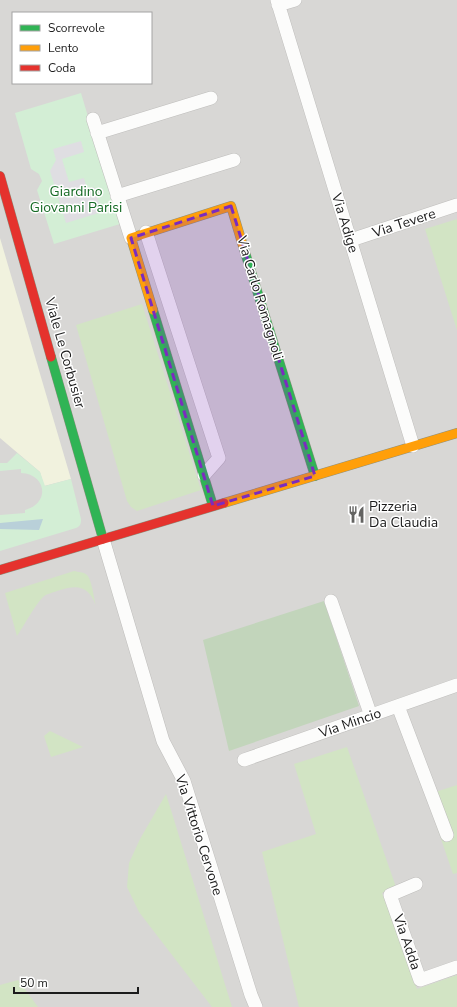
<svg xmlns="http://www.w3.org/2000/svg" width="457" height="1007" font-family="'Nunito Sans',sans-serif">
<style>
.residential{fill:#d8d7d5;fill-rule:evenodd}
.education{fill:#f1f2de}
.grass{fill:#d2e4c4}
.forest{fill:#c2d5bb}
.park{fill:#d3eed5}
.plaza{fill:#dfdee2}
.water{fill:#b9d0d9}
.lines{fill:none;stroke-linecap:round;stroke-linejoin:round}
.street-casing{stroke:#bfbebc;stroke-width:14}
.fast-casing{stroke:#8d907e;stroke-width:10}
.slow-casing{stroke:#8d907e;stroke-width:10}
.jam-casing{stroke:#8d907e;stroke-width:10}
.street{stroke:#fcfcfb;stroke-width:13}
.fast{stroke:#30b455;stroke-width:9}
.slow{stroke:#ff9f0a;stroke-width:9}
.jam{stroke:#e5322d;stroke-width:9}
.marked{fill:#7b2cbf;fill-opacity:0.2;stroke:#7b2cbf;stroke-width:3;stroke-dasharray:8 5;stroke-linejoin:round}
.labels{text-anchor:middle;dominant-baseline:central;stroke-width:3;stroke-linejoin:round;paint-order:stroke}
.park-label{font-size:14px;fill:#166b25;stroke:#fff}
.street-label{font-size:14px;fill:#1b1b1b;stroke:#fff}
.poi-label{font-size:14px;fill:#1b1b1b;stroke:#fff;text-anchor:start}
</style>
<rect width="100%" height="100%" fill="#e9e8e3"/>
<path class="residential" d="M0 0H457V1007H0ZM13 13H151V83H13Z"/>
<path class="education" d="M0 238 71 479 44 486 40 472 0 438Z"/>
<path class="grass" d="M457 219V330L425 229Z
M142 304 201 490 137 511 131 507 127 501 76 325Z
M74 571C78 572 84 572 87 575 92 580 94 599 96 606 88 584 76 585 57 591 52 593 46 594 43 597 33 608 25 624 17 636L5 593Z
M50 731 83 747 51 757 44 736Z
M347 747 396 887 382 893 417 989 457 975V1007H299L262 852 316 834 294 764Z
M457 785V873L453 874 426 795Z
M166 794 232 1007H212L139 912 127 887 129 863 140 839Z
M18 980 38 1007H0V985Z"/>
<path class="forest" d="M324 601 359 706 229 751 203 640Z"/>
<path class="park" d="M81 93 120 224 54 244 37 190 42 181 39 174 31 169 15 113Z
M17 453 40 472 45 486 71 479 81 519C81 523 81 526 76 528L0 551V515L25 513V510C50 504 47 474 21 473V469L0 471V463H7Z"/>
<path class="plaza" d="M81 141 84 152 62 159 69 182 84 178 87 189 94 187 102 212 66 223 50 171 56 160 53 149Z"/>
<path class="water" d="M43 519 39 530 0 529V523Z"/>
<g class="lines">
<defs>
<path id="street" d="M277 0 413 446
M278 5 295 0
M93 119 131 238
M97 133 211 98
M117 196 234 160
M146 232 219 458 204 475
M351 240 457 205
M103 539 163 741 184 781 251 995 256 1007
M331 601 371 716
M398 706 447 835
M244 760 457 685
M416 884 390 895 420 980 457 967"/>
<path id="fast" d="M243 246 315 476
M153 310 213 506
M51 357 103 539"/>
<path id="slow" d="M153 310 131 238 231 206 243 246
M224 503 457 433"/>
<path id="jam" d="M0 176 51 357
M0 570 224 503"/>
</defs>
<use href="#street" class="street-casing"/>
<use href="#fast" class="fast-casing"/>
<use href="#slow" class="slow-casing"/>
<use href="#jam" class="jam-casing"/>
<use href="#street" class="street"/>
<use href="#fast" class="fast"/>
<use href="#slow" class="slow"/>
<use href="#jam" class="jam"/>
</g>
<path class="marked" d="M231 206 315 476 213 506 131 238Z"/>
<defs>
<symbol id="restaurant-bare" viewBox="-9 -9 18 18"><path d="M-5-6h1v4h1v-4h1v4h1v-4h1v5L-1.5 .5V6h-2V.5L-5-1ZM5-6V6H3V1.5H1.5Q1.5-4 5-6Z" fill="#636361" stroke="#fff" stroke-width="2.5" paint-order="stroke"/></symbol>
</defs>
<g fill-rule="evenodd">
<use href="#restaurant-bare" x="344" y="502" width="25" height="25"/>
</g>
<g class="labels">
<g class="park-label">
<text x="76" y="191">Giardino<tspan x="76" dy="16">Giovanni Parisi</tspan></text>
</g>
<g class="street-label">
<text transform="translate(345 223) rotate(73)">Via Adige</text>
<text transform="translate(404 223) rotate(-18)">Via Tevere</text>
<text transform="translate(260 298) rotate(73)">Via Carlo Romagnoli</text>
<text transform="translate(65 353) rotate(74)">Viale Le Corbusier</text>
<text transform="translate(350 723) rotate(-19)">Via Mincio</text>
<text transform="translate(199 835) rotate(72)">Via Vittorio Cervone</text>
<text transform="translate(407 942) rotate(71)">Via Adda</text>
</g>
<g class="poi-label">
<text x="369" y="506">Pizzeria<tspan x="369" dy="16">Da Claudia</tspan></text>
</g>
</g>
<rect x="12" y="12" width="140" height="72" fill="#ffffff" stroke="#a4a4a4"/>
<rect x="20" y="25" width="20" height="6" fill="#30b455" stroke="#a4a4a4"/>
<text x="48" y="32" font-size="12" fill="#1b1b1b">Scorrevole</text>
<rect x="20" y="45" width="20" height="6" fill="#ff9f0a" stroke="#a4a4a4"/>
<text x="48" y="52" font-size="12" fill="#1b1b1b">Lento</text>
<rect x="20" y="65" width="20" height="6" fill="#e5322d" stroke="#a4a4a4"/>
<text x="48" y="72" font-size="12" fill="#1b1b1b">Coda</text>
<path d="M14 987v6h124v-6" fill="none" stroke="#1b1b1b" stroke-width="2"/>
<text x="20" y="987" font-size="12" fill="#1b1b1b" stroke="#ffffff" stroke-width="3" paint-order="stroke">50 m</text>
</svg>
